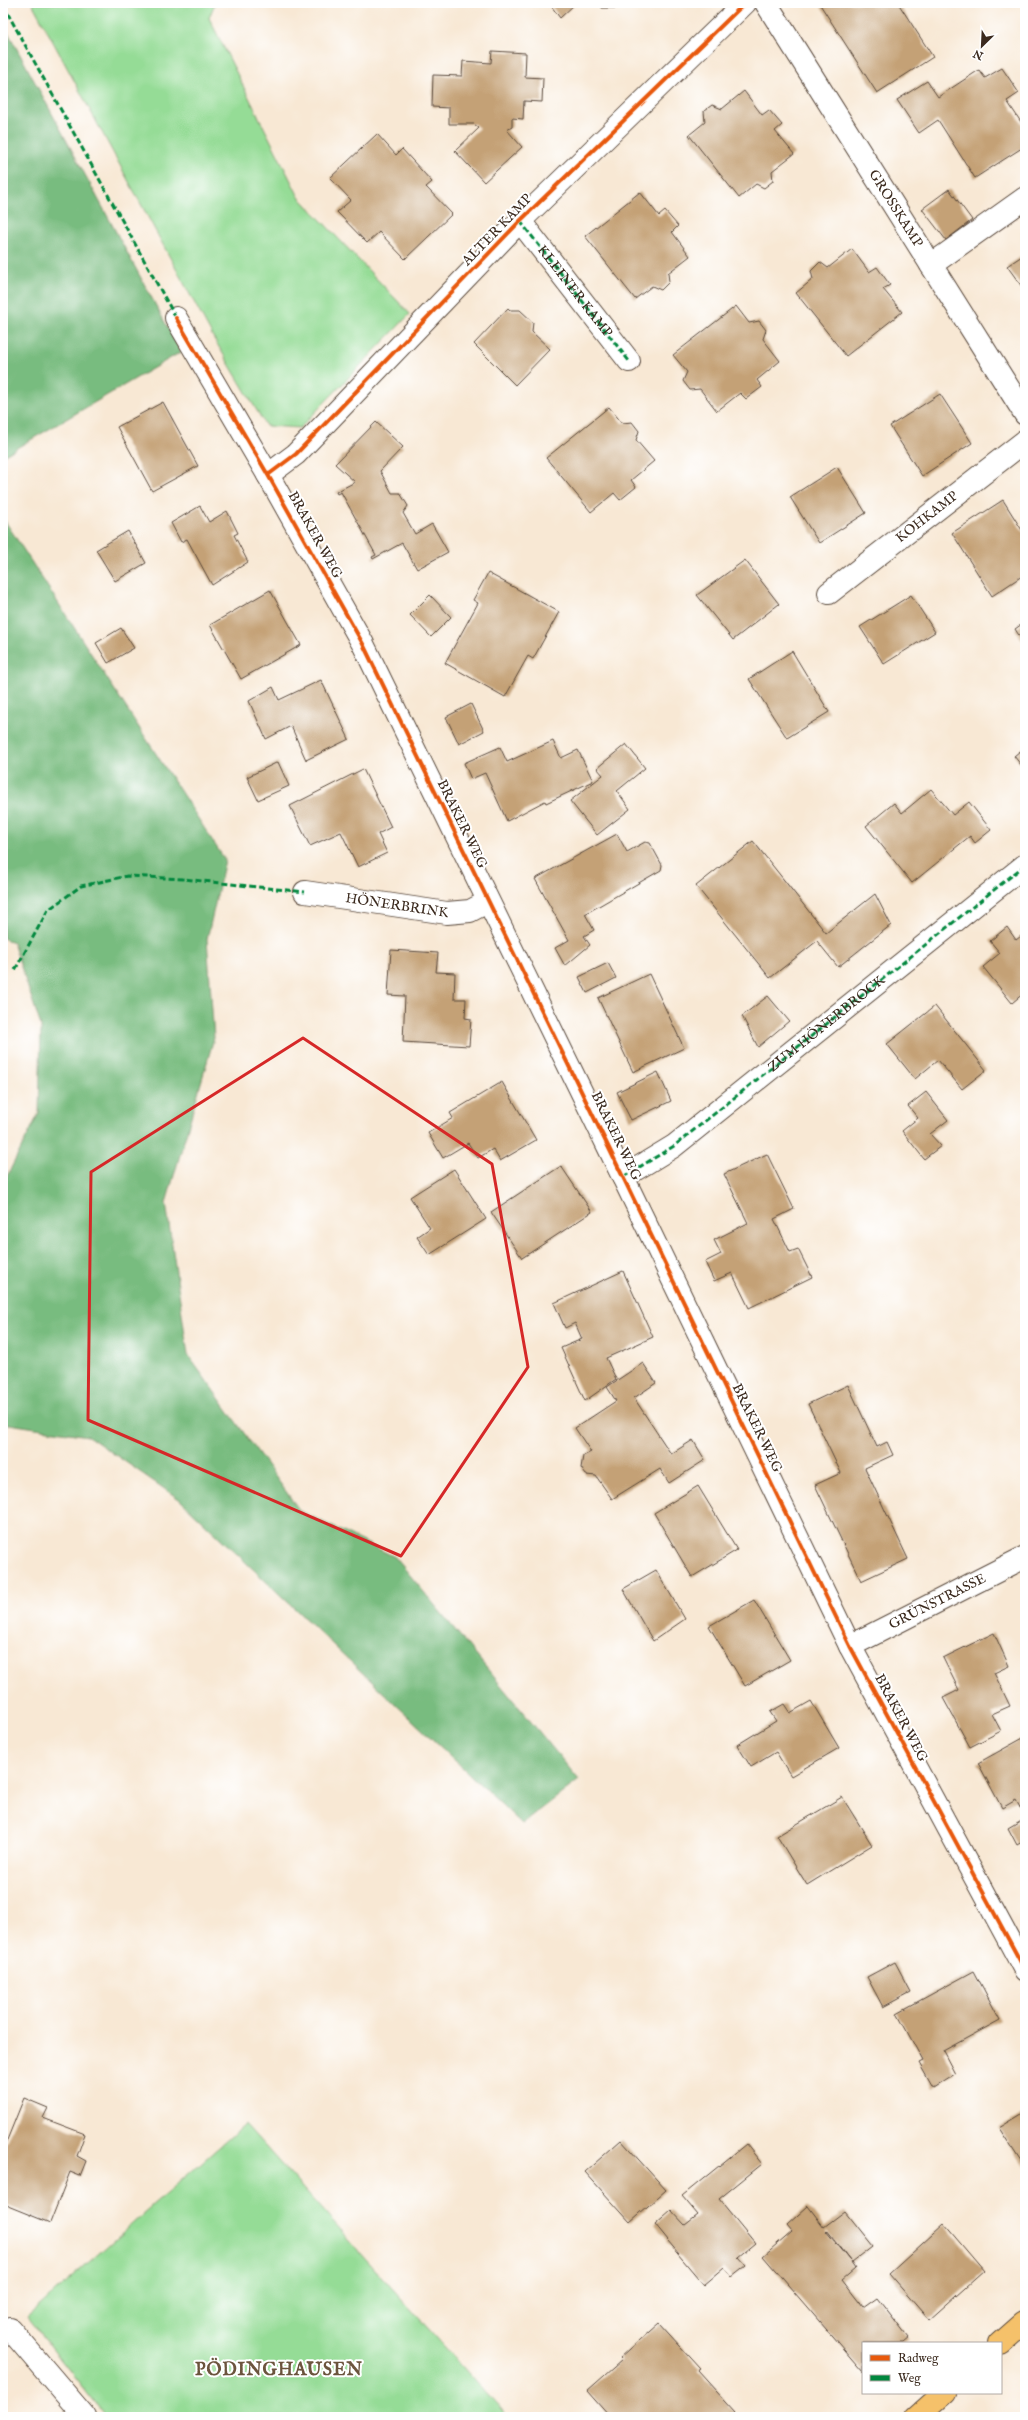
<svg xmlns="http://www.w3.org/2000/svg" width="1028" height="2420" font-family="'IM FELL English',serif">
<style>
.green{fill:#95dc96;stroke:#68835a}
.forest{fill:#78bc7f;stroke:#5a734e}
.building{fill:#c4a176;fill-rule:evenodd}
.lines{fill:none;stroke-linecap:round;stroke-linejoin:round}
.minor-casing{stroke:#574639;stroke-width:24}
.major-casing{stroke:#574639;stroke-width:24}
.minor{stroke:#fff;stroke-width:22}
.major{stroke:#f5c16b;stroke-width:22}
.quiet{stroke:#00873e;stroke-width:3;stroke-dasharray:6 3;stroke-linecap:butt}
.cycleway-casing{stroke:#fff;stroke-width:6}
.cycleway{stroke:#e8590c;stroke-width:4}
.marked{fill:none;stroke:#d62828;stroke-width:3;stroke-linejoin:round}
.labels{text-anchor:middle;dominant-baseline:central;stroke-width:4;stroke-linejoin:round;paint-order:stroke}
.street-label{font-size:14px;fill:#3b2a1e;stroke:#fff}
.district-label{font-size:18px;font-weight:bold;letter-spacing:1px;fill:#6b543d;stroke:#fff}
</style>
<rect width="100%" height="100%" fill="#fff"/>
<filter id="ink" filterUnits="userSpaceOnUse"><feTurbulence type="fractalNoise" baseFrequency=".025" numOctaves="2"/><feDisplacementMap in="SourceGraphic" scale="8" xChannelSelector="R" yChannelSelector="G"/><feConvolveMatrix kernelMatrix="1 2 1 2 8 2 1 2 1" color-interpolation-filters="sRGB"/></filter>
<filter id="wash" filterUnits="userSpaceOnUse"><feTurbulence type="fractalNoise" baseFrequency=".012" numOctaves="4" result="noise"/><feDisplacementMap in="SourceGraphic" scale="16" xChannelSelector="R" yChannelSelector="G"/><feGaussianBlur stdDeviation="0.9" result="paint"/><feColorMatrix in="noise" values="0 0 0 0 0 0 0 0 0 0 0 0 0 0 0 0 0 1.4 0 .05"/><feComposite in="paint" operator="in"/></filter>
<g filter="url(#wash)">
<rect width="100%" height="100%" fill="#f8e8d4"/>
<path class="green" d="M32 3H215L209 18 299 197 410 314 300 428 266 426 213 337Z
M245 2124 503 2412 507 2417H106L27 2317Z"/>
<path class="forest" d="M3 23 181 352 3 456Z
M3 518 225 860 207 939 214 1038 166 1203 188 1355 300 1511 395 1557 579 1780 522 1824 179 1499 88 1436 3 1423V1184L39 1113 41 1026 13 943 3 938Z"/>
<g id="blocks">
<path class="building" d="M549 3H576L560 18Z
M597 3H630L624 8H602Z
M819 3H898L933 57 877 93Z
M492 51 526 53 525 77 543 78 542 102 524 101 523 119 512 118V127L507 130 522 147 484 182 455 151 479 128 474 124H449V108L432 107 433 75 462 76 463 61 491 63Z
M1002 68 1019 93 1007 101 1025 128V146L975 178 938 120 919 133 897 100 927 81 938 97 979 70 985 78Z
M744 91 762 115 769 110 782 125 775 131 794 154 772 171 773 181 764 188 756 184 739 198 689 135 705 122 704 111 712 105 722 109Z
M377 134 396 155 402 149 432 182 426 187 452 214 405 259 379 232 367 243 337 212 351 200 330 178Z
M949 189 972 220 946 240 922 209Z
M640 192 659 216 665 211 678 226 672 232 690 256 668 273 669 282 661 290 652 286 635 299 585 236Z
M852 249 869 272 877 267 890 285 883 289 902 312 846 356 796 293 813 279 811 271 820 262 828 268Z
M1025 254V291L1007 266Z
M736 306 749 323 759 321 766 330 763 339 780 361 757 380 762 387 746 399 740 393 717 411 700 389 690 390 683 381 687 372 673 355Z
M508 308 510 310H520L533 322 532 332 550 349 515 385 474 344Z
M940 394 972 443 922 476 890 426Z
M163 402 198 466 152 491 117 427Z
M609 407 622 423 632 422 639 431 636 440 654 461 631 480 636 487 620 500 614 493 591 512 546 458Z
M376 422 403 447 380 471 392 493H400L408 506 403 513 415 534 432 524 448 552 417 569 402 543 373 559 372 557 376 555 341 492 337 494 336 492 355 482 335 464Z
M837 467 866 513 819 543 790 497Z
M1003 500 1025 535V574L992 596 952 533Z
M200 506 209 522 227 511 238 533 234 535 248 562 212 585 187 539 181 542 171 523Z
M128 531 146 563 115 581 96 550Z
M745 560 779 604 733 640 697 595Z
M488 573 559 612 533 659 528 656 505 697 445 663 478 603 473 600Z
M270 590 301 645 241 679 210 625Z
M430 595 451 617 431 637 410 615Z
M911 595 935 632 884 664 860 627Z
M1025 622V645L1015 629Z
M121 628 134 648 108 663 96 643Z
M792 651 829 712 787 738 749 679Z
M321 680 349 739 306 760 291 726 266 739 249 701 273 687 279 700Z
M471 704 484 731 459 744 446 717Z
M553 741 561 758 578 750 593 781 546 803 545 801 507 821 485 773 471 779 464 763 500 747 507 762Z
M626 744 645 768 617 791 630 809 597 835 570 801 603 775 597 768Z
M1025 747V770L1014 756Z
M278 762 289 786 258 800 247 777Z
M363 769 391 827 378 834 387 853 358 867 341 832 310 846 290 806Z
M931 789 953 815 969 802 991 830 975 843 970 836 912 883 866 826 894 803 902 813Z
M617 834 627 852 645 842 650 843 662 865 661 870 585 914 594 930 584 936 590 945 565 966 555 948 569 940 535 879Z
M753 841 826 933 875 894 891 925 838 967 817 941 770 978 696 886Z
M1007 927 1016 940 1025 933V992L1012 1003 983 967 1000 953 990 941Z
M391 950 438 953 436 972 455 973 454 999H466L465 1018 471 1019 469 1046 403 1042 405 996 388 995Z
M608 963 616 978 587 993 579 977Z
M649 974 684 1048 633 1072 598 998Z
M768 996 789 1021 758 1047 742 1016Z
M935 1006 986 1070 962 1089 938 1060 915 1079 887 1044Z
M658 1072 671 1101 631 1120 617 1092Z
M502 1082 536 1140 500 1161 493 1149 478 1158 468 1143 443 1158 428 1133 453 1118 450 1113Z
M926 1092 948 1120 930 1134 941 1146 924 1159 902 1131 918 1118 908 1106Z
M767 1154 794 1209 774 1219 790 1252 798 1249 812 1277 749 1308 732 1273 714 1281 705 1262 721 1254 714 1240 748 1223 724 1174Z
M561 1166 592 1212 522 1258 491 1212Z
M454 1169 486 1219 429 1255 417 1237 430 1228 410 1197Z
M623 1271 653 1337 606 1358 616 1379 585 1401 561 1348 582 1339 575 1323 565 1328 554 1303Z
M643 1363 656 1383 634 1398 671 1454 693 1440 705 1460 669 1483 660 1469 612 1499 596 1476 586 1475 581 1468 583 1456 591 1452 575 1428 616 1401 607 1387Z
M848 1385 877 1447 887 1442 893 1455 865 1468 908 1559 861 1581 815 1485 841 1473 808 1404Z
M698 1486 737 1550 692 1577 654 1513Z
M656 1570 685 1619 653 1641 623 1589Z
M754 1600 790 1660 745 1686 709 1626Z
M994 1633 1009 1666 994 1673 1010 1706 992 1714 1001 1731 970 1747 943 1698 959 1690 943 1658Z
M811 1701 839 1748 791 1776 776 1752 751 1767 737 1745 776 1721 770 1712 784 1704 790 1713Z
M1025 1737V1817L1016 1800 1002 1808 978 1763Z
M842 1797 872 1845 807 1885 777 1836Z
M1025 1818V1840L1017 1845 1008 1828Z
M895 1962 911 1992 883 2007 867 1977Z
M974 1971 1000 2020 943 2051 955 2074 933 2088 919 2063 923 2061 897 2013Z
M24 2098 48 2108 43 2118 85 2134 77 2156 86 2161 80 2176 70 2172 50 2223 3 2204V2144L5 2145Z
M1025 2112V2168L999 2128Z
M621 2140 666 2190 630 2222 585 2172Z
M746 2144 762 2164 719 2199 755 2243 738 2257 746 2266 732 2277 724 2268 704 2285 667 2241 668 2240 655 2224 671 2210 685 2225 698 2215 682 2196Z
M808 2206 824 2227 845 2211 873 2246 851 2263 855 2269 842 2280 863 2307 877 2297 909 2338 903 2343H863V2372L763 2256 792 2231 787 2225ZM827 2231 850 2261 826 2232Z
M944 2224 984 2271 929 2320 889 2274Z
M659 2323 701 2369 698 2371 735 2412 729 2417H610L587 2391 622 2360 620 2358Z
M3 2411 8 2417H3Z"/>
</g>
</g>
<g filter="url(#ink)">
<use href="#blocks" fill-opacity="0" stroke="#574639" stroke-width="1"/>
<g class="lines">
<defs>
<g id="minor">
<path id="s1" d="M766 3 1025 414"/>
<path d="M520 221 629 361"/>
<path d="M931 265 1025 198"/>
<path d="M176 318 268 475 363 644 623 1177 850 1646 1025 1970"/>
<path d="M268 475 296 454 520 221 745 3"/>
<path id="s2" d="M829 593 1025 441"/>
<path id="s3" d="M305 892 447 913 470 911 487 902"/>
<path id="s4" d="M623 1177 674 1146 1025 865"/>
<path id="s5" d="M850 1646 1025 1557"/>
<path d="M10 2329 85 2417"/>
</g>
<path id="major" d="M1000 2343 1025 2321
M917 2417 944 2393"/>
</defs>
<use href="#minor" class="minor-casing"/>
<use href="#major" class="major-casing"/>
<use href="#minor" class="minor"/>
<use href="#major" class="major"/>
<g class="quiet">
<path d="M3 5 176 318"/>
<path id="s6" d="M520 221 629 361"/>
<path d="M15 970 48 910 81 886 127 876 184 879 305 892"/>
<path d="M623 1177 674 1146 1025 865"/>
</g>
<defs>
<path id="cycleway" d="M176 318 268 475 363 644 623 1177 850 1646 1025 1970
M268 475 296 454 520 221 745 3"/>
</defs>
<use href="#cycleway" class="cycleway-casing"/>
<use href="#cycleway" class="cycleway"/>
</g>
</g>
<path class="marked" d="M303 1038 492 1164 528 1367 401 1556 88 1420 91 1172Z"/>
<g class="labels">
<g class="street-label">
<text stroke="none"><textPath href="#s1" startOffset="243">GROSSKAMP</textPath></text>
<text transform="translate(497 230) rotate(-46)">ALTER KAMP</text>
<text stroke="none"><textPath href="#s6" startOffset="89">KLEINER KAMP</textPath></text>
<text stroke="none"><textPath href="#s2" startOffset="124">KOHKAMP</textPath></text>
<text transform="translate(315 535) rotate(61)">BRAKER WEG</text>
<text transform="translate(462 824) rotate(64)">BRAKER WEG</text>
<text stroke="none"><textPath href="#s3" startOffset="93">HÖNERBRINK</textPath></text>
<text stroke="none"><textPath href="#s4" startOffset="255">ZUM HÖNERBROCK</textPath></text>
<text transform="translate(616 1136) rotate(64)">BRAKER WEG</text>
<text transform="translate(757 1428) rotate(64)">BRAKER WEG</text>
<text stroke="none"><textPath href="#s5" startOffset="98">GRÜNSTRASSE</textPath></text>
<text transform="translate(901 1718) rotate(62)">BRAKER WEG</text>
</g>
<g class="district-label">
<text x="279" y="2370">PÖDINGHAUSEN</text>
</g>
</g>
<rect width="1028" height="2420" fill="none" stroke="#fff" stroke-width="16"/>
<rect x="862" y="2342" width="140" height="52" fill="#ffffff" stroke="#b1aaa5"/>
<rect x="870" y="2355" width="20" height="6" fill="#e8590c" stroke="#b1aaa5"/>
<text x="898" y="2362" font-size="12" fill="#3b2a1e">Radweg</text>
<rect x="870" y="2375" width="20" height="6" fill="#00873e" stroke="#b1aaa5"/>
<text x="898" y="2382" font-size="12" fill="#3b2a1e">Weg</text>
<g transform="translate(982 46) rotate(204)" stroke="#ffffff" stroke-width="3" paint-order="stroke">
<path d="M0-3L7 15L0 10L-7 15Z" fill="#3b2a1e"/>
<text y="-6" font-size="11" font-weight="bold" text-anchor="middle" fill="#3b2a1e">N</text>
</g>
</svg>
